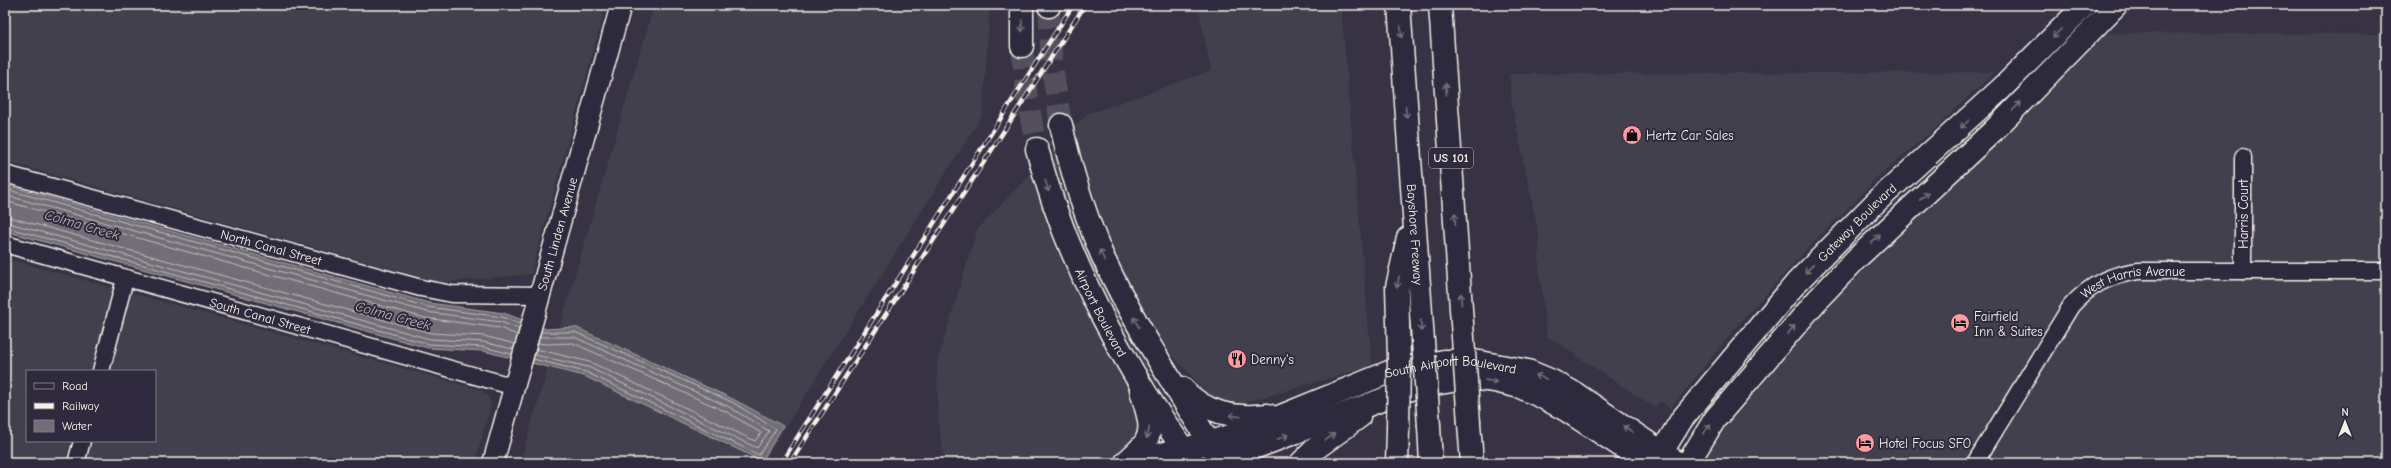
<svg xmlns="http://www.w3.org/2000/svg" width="2391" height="468" font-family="'Comic Neue',sans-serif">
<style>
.built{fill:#433f4e;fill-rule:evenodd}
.water{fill:#726e77;stroke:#a6a2a4}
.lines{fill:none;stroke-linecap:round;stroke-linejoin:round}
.shore{stroke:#c0bdbb;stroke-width:1}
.primary-tunnel{stroke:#534f5d;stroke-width:22;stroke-dasharray:22 11;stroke-linecap:butt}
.minor-casing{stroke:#f4f1e8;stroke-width:19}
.tertiary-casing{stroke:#f4f1e8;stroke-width:23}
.secondary-casing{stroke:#f4f1e8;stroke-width:25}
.primary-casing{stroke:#f4f1e8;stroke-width:25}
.motorway-casing{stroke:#f4f1e8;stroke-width:25}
.minor{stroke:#2f2a3d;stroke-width:16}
.tertiary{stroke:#2f2a3d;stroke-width:20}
.secondary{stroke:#2f2a3d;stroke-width:22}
.primary{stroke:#2f2a3d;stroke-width:22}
.motorway{stroke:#2f2a3d;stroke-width:22}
.rail-casing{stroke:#f4f1e8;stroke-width:4.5}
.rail{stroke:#2f2a3d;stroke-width:3;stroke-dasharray:9;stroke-linecap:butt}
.motorway-bridge-casing{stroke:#f4f1e8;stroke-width:25;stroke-linecap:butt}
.motorway-bridge{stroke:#2f2a3d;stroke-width:22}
.oneway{stroke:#747079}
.labels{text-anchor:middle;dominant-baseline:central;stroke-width:4;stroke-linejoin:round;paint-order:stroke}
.shield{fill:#2f2a3d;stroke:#b9b5b5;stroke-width:1}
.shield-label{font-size:12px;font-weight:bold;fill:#f4f1e8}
.poi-label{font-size:13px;fill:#f4f1e8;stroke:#2f2a3d;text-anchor:start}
.street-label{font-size:13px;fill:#f4f1e8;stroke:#2f2a3d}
.water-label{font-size:14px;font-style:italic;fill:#bab6b5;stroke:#2f2a3d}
</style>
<rect width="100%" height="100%" fill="#373244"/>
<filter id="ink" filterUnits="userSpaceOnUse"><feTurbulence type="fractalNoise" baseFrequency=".025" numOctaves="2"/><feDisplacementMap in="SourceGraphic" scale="8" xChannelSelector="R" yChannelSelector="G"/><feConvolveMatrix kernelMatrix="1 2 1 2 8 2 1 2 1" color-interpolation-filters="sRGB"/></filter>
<g filter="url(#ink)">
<path class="built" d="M5 5H606L531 274 441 283 5 161Z
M654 5H990L983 114 764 461 766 463H520Z
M1198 5H1341L1372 366 1240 404 1222 402 1210 396 1170 353 1137 422 1139 430 1161 463H945L938 424 937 362 977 230 1087 114 1211 71Z
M2106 33 2386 34V463H1703L1704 449 1843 290Z
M1994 72 1939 125 1877 177 1855 202 1818 237 1738 325 1671 408 1660 401 1655 408 1547 336 1539 267V236L1512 106 1509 74Z
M5 258 481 390 488 396 491 404 475 463H5ZM27 371H155V441H27Z"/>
<path class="water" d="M5 185 429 303 504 313 546 329 575 327 733 399 783 426 762 461 584 376 483 351 428 348 5 231Z"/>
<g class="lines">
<path class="shore" d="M5 189 428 307 502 317 520 324
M5 195 427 312 501 322 519 329
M5 201 425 318 500 328 517 335
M5 216 431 333 484 336 515 344
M5 222 430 339 483 342 513 349
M5 227 429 344 483 347 512 354
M536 349 590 362 755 441 761 433 727 412 573 343 546 344 538 343
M535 355 588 367 757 448 769 431 729 407 574 337H540
M533 359 586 372 759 455 776 429 732 402 575 332H541"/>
<path class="primary-tunnel" d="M1049 6 1052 66 1061 125
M1022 46 1027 98 1037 149"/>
<defs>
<g id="minor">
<path id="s1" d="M5 174 421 288 452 294 540 295"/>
<path id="s2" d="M5 244 515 387"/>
<path d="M2243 271V157"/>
<path d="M101 371 125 279"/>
<path d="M76 463 82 441"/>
<path id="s3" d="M1975 463 2071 306C2090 285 2109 275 2138 271H2386"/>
</g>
<g id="tertiary">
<path id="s4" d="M493 463 621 5"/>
</g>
<g id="secondary">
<path d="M1126 462C1132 456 1141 449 1146 441 1155 425 1144 406 1141 389"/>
<path d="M1127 462 1209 443"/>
<path id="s5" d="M1655 463 1682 419 1797 282 1876 202 2002 88 2085 5"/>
<path d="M1688 463 1715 419 1819 298 1858 257 1994 130 2116 5"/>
</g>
<g id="primary">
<path d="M1022 5V46"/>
<path d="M1049 6V5"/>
<path d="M1061 125C1071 170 1084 213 1102 255 1134 325 1177 389 1217 455"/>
<path id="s6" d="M1037 149C1059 232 1094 308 1139 382 1155 409 1175 436 1192 463"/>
<path d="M1182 388C1205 414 1235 419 1268 415"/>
<path id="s7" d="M1209 443 1242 432 1389 372 1444 361H1474L1528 371 1552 381 1576 394 1678 463"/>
<path d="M1214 463 1416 387 1470 378 1495 381 1520 387 1544 398 1566 410 1647 463"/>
<path d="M1301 463 1315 449 1359 417"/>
</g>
<g id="motorway">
<path id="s8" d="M1399 5 1424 355"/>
<path d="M1440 5 1464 352"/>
<path d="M1399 358 1397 287 1408 238"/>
<path d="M1469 423 1472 463"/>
<path d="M1429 426 1431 463"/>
<path d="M1397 463 1398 429"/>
</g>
</defs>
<use href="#minor" class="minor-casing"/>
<use href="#tertiary" class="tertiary-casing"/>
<use href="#secondary" class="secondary-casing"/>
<use href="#primary" class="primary-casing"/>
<use href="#motorway" class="motorway-casing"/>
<use href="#minor" class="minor"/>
<use href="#tertiary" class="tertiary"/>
<use href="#secondary" class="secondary"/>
<use href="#primary" class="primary"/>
<use href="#motorway" class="motorway"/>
<defs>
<path id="rail" d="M781 463 1073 5
M790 463 1085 5"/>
</defs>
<use href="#rail" class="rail-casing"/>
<use href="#rail" class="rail"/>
<defs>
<path id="motorway-bridge" d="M1464 352 1469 423
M1424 355 1429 426
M1398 429 1399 358"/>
</defs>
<use href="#motorway-bridge" class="motorway-bridge-casing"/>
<use href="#motorway-bridge" class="motorway-bridge"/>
</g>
<defs><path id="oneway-shaft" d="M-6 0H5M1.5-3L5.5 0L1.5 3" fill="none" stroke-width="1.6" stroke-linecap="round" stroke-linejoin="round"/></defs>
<g class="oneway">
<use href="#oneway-shaft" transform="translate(1022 26) rotate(89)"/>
<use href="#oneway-shaft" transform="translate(1401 32) rotate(86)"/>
<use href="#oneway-shaft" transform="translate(2057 33) rotate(135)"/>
<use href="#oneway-shaft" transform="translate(1446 89) rotate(-94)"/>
<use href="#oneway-shaft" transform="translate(2017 106) rotate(-46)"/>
<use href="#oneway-shaft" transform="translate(1406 112) rotate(86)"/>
<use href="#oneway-shaft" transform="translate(1965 124) rotate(138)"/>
<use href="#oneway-shaft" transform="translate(1047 186) rotate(73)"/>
<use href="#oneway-shaft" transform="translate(1924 196) rotate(-43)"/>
<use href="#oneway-shaft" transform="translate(1455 219) rotate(-94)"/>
<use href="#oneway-shaft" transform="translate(1876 239) rotate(-43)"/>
<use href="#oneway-shaft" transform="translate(1102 255) rotate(-114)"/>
<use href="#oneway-shaft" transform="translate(1809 269) rotate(133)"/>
<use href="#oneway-shaft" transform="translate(1398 282) rotate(100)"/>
<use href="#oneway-shaft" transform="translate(1461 299) rotate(-94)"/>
<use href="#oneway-shaft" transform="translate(1136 322) rotate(-119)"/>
<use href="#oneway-shaft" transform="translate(1421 326) rotate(86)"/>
<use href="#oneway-shaft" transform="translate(1791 330) rotate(-49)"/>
<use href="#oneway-shaft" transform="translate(1541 377) rotate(-158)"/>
<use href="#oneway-shaft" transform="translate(1491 381) rotate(8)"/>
<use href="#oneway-shaft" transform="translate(1235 416) rotate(-173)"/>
<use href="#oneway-shaft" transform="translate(1628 429) rotate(-147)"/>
<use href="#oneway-shaft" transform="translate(1707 429) rotate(-55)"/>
<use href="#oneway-shaft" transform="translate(1148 433) rotate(103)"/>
<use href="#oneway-shaft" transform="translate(1283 437) rotate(-21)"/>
<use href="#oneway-shaft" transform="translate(1330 437) rotate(-36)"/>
</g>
</g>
<defs>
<symbol id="shop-disc" viewBox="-11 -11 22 22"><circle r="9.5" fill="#ff9aa2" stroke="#2f2a3d"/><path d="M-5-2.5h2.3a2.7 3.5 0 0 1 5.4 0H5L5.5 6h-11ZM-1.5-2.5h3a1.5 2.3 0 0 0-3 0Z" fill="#111"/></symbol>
<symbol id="hotel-disc" viewBox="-11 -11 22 22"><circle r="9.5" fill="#ff9aa2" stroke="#2f2a3d"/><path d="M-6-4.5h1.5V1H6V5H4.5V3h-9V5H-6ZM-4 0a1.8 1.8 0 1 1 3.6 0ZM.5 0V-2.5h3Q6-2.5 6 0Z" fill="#111"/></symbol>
<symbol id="restaurant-disc" viewBox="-11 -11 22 22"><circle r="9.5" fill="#ff9aa2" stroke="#2f2a3d"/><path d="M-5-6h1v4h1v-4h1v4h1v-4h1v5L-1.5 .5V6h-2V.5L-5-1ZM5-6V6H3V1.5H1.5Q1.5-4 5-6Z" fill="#111"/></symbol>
</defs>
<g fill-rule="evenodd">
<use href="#shop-disc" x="1621" y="124" width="22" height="22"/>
<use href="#hotel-disc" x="1949" y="312" width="22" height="22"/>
<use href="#restaurant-disc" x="1226" y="348" width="22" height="22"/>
<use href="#hotel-disc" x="1854" y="432" width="22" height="22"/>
</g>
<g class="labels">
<rect class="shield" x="1429" y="148" width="44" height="20" rx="3"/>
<g class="shield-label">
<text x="1451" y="158">US 101</text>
</g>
<g class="poi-label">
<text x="1646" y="135">Hertz Car Sales</text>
<text x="1974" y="316">Fairfield<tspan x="1974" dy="15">Inn &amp; Suites</tspan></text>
<text x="1251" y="359">Denny's</text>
<text x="1879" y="443">Hotel Focus SFO</text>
</g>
<g class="street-label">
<text transform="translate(2243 214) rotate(-90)">Harris Court</text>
<text stroke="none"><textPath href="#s5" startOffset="315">Gateway Boulevard</textPath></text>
<text stroke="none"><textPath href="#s4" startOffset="238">South Linden Avenue</textPath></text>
<text stroke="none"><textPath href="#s8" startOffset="230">Bayshore Freeway</textPath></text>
<text stroke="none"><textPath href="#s1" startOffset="276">North Canal Street</textPath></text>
<text stroke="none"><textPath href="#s3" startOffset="254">West Harris Avenue</textPath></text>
<text stroke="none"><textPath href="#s6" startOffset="176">Airport Boulevard</textPath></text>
<text stroke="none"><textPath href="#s2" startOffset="265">South Canal Street</textPath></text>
<text stroke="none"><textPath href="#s7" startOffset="256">South Airport Boulevard</textPath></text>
</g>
<g class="water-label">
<text transform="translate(82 225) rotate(16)">Colma Creek</text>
<text transform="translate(393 316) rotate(15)">Colma Creek</text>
</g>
</g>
<rect width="2391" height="468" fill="none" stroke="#2f2a3d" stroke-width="20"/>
<rect x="10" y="10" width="2371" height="448" fill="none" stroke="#f4f1e8" stroke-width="1.5" filter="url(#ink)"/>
<rect x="26" y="370" width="130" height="72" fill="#2f2a3d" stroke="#7e7a81"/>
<rect x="34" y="383" width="20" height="6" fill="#2f2a3d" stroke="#7e7a81"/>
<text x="62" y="390" font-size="12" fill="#f4f1e8">Road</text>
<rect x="34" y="403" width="20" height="6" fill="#f4f1e8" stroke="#7e7a81"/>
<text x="62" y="410" font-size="12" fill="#f4f1e8">Railway</text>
<rect x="34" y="420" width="20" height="12" fill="#726e77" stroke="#7e7a81"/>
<text x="62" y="430" font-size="12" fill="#f4f1e8">Water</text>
<g transform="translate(2345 422)" stroke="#2f2a3d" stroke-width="3" paint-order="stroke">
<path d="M0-3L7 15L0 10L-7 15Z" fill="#f4f1e8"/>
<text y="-6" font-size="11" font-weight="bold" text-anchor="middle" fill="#f4f1e8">N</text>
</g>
</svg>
